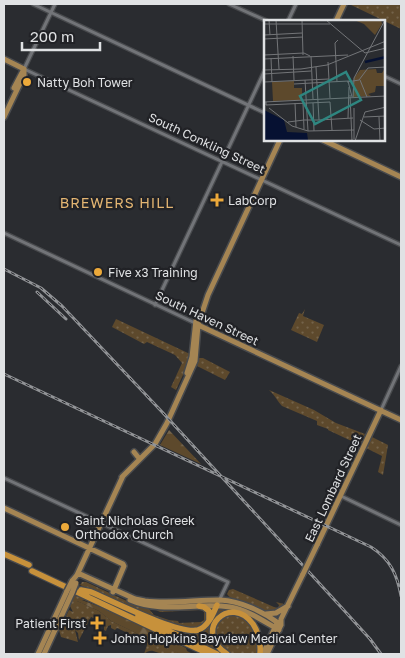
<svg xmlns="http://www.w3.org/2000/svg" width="405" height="658" font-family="'Golos Text',sans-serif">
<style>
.grass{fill:url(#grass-dots)}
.forest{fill:url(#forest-firs)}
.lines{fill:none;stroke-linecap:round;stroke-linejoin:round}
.minor-casing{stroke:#484a4d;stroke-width:5.5}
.major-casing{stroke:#484a4d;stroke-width:8}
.highway-casing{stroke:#484a4d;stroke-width:8}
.minor{stroke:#727478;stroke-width:3}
.major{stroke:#a58553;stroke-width:5}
.highway{stroke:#c7913b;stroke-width:5.5}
.rail-casing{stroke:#919396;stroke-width:3}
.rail{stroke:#212226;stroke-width:1;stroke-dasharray:4;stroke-linecap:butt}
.major-bridge-casing{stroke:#484a4d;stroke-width:8;stroke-linecap:butt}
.major-bridge{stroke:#a58553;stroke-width:5}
.poi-dot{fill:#eca93a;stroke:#212226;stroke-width:2}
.labels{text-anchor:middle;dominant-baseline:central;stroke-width:4.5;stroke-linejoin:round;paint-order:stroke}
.poi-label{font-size:12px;fill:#e0e2e4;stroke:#212226;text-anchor:start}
.street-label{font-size:12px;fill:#e0e2e4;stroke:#212226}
.neighbourhood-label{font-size:14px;letter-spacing:1px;fill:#e3b572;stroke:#212226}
.inset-river{fill:none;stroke:#061132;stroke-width:2.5}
.inset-road{fill:none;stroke:#737578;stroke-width:1}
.view{fill:#2e8680;fill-opacity:0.15;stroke:#2e8680;stroke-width:2.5}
.inset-edge{fill:none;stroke:#e0e2e4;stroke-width:2.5}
</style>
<defs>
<pattern id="grass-dots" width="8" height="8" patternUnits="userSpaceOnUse" patternTransform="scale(1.25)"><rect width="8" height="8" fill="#5d492c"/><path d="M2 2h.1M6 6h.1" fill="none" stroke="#74634a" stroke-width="1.8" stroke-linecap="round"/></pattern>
<pattern id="forest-firs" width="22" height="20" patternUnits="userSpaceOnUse" patternTransform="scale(1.25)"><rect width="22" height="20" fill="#5d492c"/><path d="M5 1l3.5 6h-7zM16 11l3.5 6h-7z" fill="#74634a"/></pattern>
</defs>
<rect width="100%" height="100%" fill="#2a2c30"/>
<path class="grass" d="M349 4H401V29Z
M305 309 303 316 324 325 317 342 291 330 299 313 302 314Z
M116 319 190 354 188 364 176 390 171 387 182 363 175 355 147 342 144 344 112 327Z
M199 358H203L230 372 225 380 197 366Z
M269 390 314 410 336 423 365 434 360 445 328 430V429L317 425V421L282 406C277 401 275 395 269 390Z
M372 437 388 445 383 475 378 472 382 456 366 448Z
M82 582H86L133 604 149 609 154 615 169 620 178 621 179 623 201 622 204 620V612L201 610 160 612 156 610 202 608 207 610 208 618C203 626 198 629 188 628L145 613 80 585Z
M233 589 274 607 278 608 279 605 276 602 284 604C280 610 274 613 267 613 259 612 230 600 227 594L229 590Z
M75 594 106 609 84 600 77 601 99 611 111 621 181 654C176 654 169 655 164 654 155 653 152 647 144 654H141H144L147 645V642L117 628 115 630 111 628V625L108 626 106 631 104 630V623L91 617 79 640 78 633 75 630 78 642 61 637 59 630 69 610 73 612 70 606Z
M220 608 239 611 220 614C213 633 208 634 218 652L157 622 197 632Z
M231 614C251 618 260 635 257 654 249 654 236 657 229 653 218 647 208 630 220 619 223 617 228 616 231 614Z"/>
<path class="forest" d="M169 430 201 464 160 445Z
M79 599 106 609 186 648 187 651 193 654H180L111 621 99 611 77 601Z"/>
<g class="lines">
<defs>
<path id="minor" d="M33 4 265 113
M55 4 24 69 401 245
M229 4 267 21
M288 21 296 4
M384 76 401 84
M4 233 195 323
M155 305 265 70
M381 410 401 366
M4 478 228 582 217 605
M341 496 401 525"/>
<path id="major" d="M336 21 344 4
M4 59 24 69
M14 88 24 69
M4 117 24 75V69
M323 140 401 177
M196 324 401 420
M187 373 192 357 196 320
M134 452 138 457
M122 477 155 444 167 423 195 361 198 325 208 295 280 140
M4 508 123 564 124 566 113 592
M317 545 381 410
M77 575 80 574 135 599 145 601C170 604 195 600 220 600 241 601 264 612 281 625
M72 581 77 575 123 476
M130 600C162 614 197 602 230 607 248 610 263 621 279 630
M266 614 276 613 288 606
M38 654 67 591
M44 654 72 593
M263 654 276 625
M267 654 281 625V619L303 574"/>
<path id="highway" d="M4 554 29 565
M32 571 66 587
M81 590 91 592C112 601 179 635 198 630 208 627 213 614 217 605
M77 592 168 635
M199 606 204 607 209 611V620
M138 616 217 654
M179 640 209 654
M227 654C191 630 231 593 253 624 259 633 261 643 260 654"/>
</defs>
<use href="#minor" class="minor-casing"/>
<use href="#major" class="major-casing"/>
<use href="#highway" class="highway-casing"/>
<use href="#minor" class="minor"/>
<use href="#major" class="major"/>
<use href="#highway" class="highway"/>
<defs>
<path id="rail" d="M4 269 41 288 62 306 164 414 341 607 370 639 381 654
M37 292 66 319
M4 374 371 547C390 559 397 574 401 596"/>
</defs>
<use href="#rail" class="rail-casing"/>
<use href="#rail" class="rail"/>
<defs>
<path id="major-bridge" d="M303 574 317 545
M67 591 72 581
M72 593 76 583"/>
</defs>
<use href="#major-bridge" class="major-bridge-casing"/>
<use href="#major-bridge" class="major-bridge"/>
</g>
<g class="poi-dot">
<circle cx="27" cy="82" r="5"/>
<path d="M214.5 192.5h5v5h5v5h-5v5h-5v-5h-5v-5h5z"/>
<circle cx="98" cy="272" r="5"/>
<circle cx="65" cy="527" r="5"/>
<path d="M94.5 615.5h5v5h5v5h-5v5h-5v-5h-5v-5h5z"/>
<path d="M97.5 630.5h5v5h5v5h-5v5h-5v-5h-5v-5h5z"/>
</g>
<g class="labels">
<g class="poi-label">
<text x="37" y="82">Natty Boh Tower</text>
<text x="228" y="200">LabCorp</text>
<text x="108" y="272">Five x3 Training</text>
<text x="75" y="520">Saint Nicholas Greek<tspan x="75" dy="14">Orthodox Church</tspan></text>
<text x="86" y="623" text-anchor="end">Patient First</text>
<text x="111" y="638">Johns Hopkins Bayview Medical Center</text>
</g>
<g class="street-label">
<text transform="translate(207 143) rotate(25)">South Conkling Street</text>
<text transform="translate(207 318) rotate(25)">South Haven Street</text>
<text transform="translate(333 488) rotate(-65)">East Lombard Street</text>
</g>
<g class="neighbourhood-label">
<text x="117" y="202">BREWERS HILL</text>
</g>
</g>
<g transform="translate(264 20)">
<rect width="121" height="121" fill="#2a2c30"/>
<path d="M90 0H117L118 4 111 15 100 4ZM121 48V66H112L111 72 104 74 107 76 89 77 90 58 96 50 112 49 113 53H118ZM30 61V68H38V80L9 81 8 62Z" fill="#5d492c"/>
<path d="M0 90 20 100 23 112 43 113 44 120 0 121Z" fill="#061132"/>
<path class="inset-river" d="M101 42 122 37"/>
<path class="inset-road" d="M5 0 6 15M12 0 15 49M38 0 39 35M62 0 101 33 122 28M0 4H66M0 15 38 13M0 19 39 17M0 35 40 33 46 36M29 36 30 60M47 36 49 79M7 38 8 62M0 39 84 35M64 42 66 78M0 50 37 49 63 45 122 21M0 54 47 51M41 60 44 111M96 60 103 77M84 61 88 77M0 62 65 59M65 62 85 61M73 62 71 23 74 20M83 62 95 60 104 48 122 47M30 64 65 62M86 75 88 121M89 77 90 58 121 0M0 82 122 76M2 82V85L66 82M66 82 68 110M31 83 32 107M39 83 40 109M49 83 50 111M5 88 28 106 44 111 90 110M90 88V119M100 97 122 96M115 97 116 121M84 98 85 67M40 100H55L52 47M55 100 89 98M96 100 110 109 122 108M24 102 40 100M91 121 101 92 122 87"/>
<path class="view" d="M82 52 97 80 51 104 36 76Z"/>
<rect width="121" height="121" class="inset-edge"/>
</g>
<rect width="405" height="658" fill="none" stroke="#e0e2e4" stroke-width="10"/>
<path d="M22 42v8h78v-8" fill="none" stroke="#e0e2e4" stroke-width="2.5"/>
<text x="30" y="42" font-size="15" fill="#e0e2e4" stroke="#212226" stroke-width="4" paint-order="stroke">200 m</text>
</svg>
